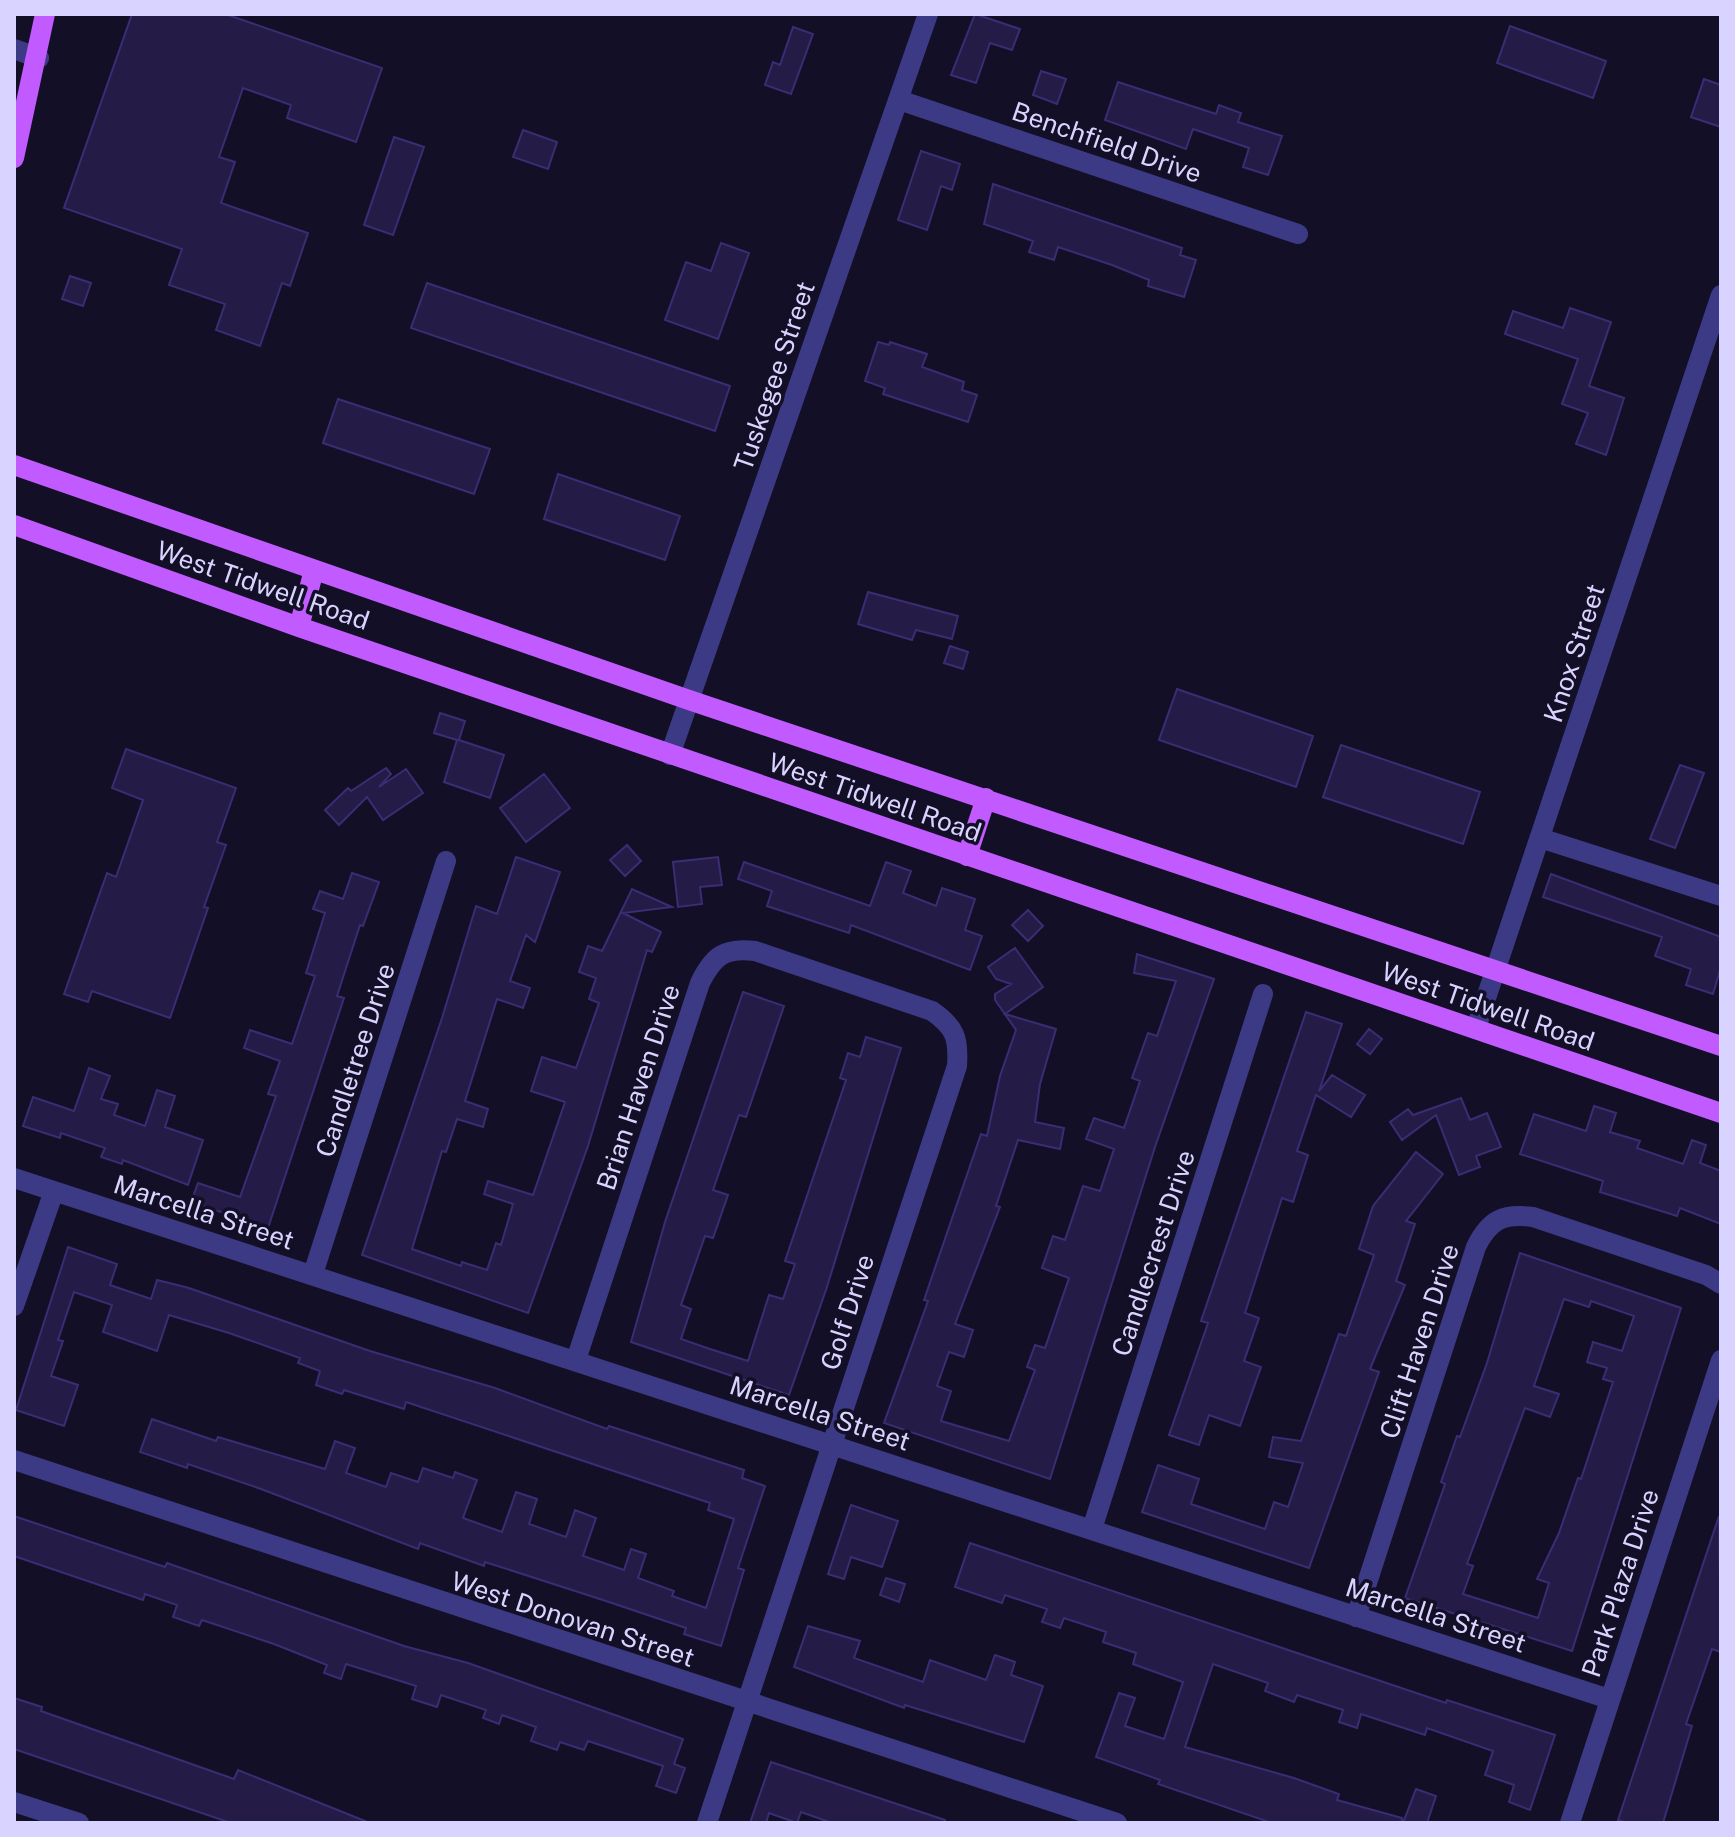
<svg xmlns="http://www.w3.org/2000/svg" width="1735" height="1837" font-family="'Public Sans',sans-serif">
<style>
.building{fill:#241b47;stroke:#3b2d73;stroke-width:2;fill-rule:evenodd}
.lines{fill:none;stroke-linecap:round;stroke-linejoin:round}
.minor{stroke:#3d3a85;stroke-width:20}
.major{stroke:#c25bff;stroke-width:20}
.labels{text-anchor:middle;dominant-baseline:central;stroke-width:7;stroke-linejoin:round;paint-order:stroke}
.street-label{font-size:26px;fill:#d9d4ff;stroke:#130f26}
</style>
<rect width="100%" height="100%" fill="#130f26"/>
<path class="building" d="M132 14H225L382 68 356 142 287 118 291 105 243 88 219 157 235 162 221 203 308 233 290 286 282 283 260 346 216 330 225 304 169 285 182 249 64 208Z
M975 14 1020 29 1012 50 990 43 976 83 951 75Z
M1510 26 1606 61 1593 98 1497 63Z
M793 27 813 34 791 94 765 85 773 62 780 65Z
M1041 71 1066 79 1057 104 1033 95Z
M1704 79 1721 85V127L1691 117Z
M1118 82 1216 114 1219 105 1241 113 1238 122 1282 136 1268 175 1243 167 1249 148 1193 129 1186 149 1105 120Z
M523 130 557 142 548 169 513 157Z
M394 137 424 147 393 235 364 225Z
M921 151 960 164 952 190 941 186 927 230 898 220Z
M993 184 1182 248 1180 255 1196 260 1184 297 1148 286 1149 280 1112 265 1058 247 1054 260 1029 252 1033 241 984 224Z
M721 243 749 253 718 339 665 320 686 262 711 271Z
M70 276 91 283 83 306 62 299Z
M427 283 730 386 715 431 411 328Z
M1570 308 1611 322 1589 386 1624 398 1606 455 1576 444 1588 413 1562 404 1578 359 1505 334 1513 311 1563 328Z
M878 342 889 345 890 342 927 354 922 367 964 382 962 390 977 395 968 422 883 394 885 388 865 381Z
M338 399 490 449 474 494 323 443Z
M558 474 680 516 665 560 544 519Z
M868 592 958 616 952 639 916 630 912 640 858 624Z
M950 646 968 652 963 669 944 663Z
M1177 689 1313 736 1296 787 1159 740Z
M440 713 465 721 459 740 504 755 490 798 444 782 457 740 434 733Z
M1341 745 1480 792 1463 844 1323 797Z
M126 749 236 788 217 842 226 845 204 907 208 908 170 1018 92 991 88 1002 64 994 107 873 116 877 143 800 112 788Z
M1680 765 1704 773 1675 848 1650 839Z
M386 768 391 774 379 787 406 769 423 793 383 820 367 797 339 825 325 810 348 788 351 791Z
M544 774 570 808 526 842 500 808Z
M627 845 641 861 625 876 610 860Z
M516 857 560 872 535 942 526 935 510 981 530 988 523 1008 497 999 465 1101 488 1109 483 1127 457 1119 446 1152 442 1151 412 1249 461 1266 462 1262 487 1270 496 1243 501 1245 513 1204 484 1194 488 1181 533 1195 565 1102 531 1091 542 1057 576 1068 599 1003 589 999 596 978 579 972 588 946 602 951 632 889 672 907 623 913 661 932 652 952 647 950 588 1146 528 1313 362 1255 442 1018 476 906 497 914Z
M718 857 722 885 700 887 702 904 678 907 673 862Z
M744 862 870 906 886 862 911 871 903 893 936 906 942 888 975 899 965 930 982 936 970 970 851 925 849 933 767 906 772 891 738 879Z
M352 873 379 882 363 926 360 925 337 996 344 998 268 1228 191 1202 198 1183 240 1197 276 1096 268 1094 280 1061 244 1048 250 1030 292 1044 315 976 306 973 325 913 313 909 320 891 343 899Z
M1551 874 1721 937V967L1713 994 1686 985 1691 969 1655 956 1662 937 1543 897Z
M1028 910 1043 926 1028 941 1012 925Z
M1015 948 1043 987 1005 1014 1056 1029 1040 1084 1035 1122 1064 1128 1060 1149 1018 1140 996 1206 1000 1207 955 1324 973 1330 964 1357 949 1352 937 1386 951 1391 941 1421 1009 1441 1035 1370 1027 1367 1035 1345 1045 1348 1069 1278 1042 1268 1053 1236 1065 1240 1083 1186 1100 1191 1114 1149 1086 1139 1094 1118 1124 1128 1140 1081 1132 1078 1148 1033 1157 1036 1176 981 1134 973 1137 954 1214 979 1155 1147 1050 1479 884 1423 928 1301 924 1300 981 1134 987 1136 1000 1076 1016 1030 995 1000V994L1011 984 996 979 988 967Z
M743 992 784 1006 746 1117 739 1115 713 1190 728 1195 713 1238 705 1236 681 1305 691 1309 681 1339 710 1349 748 1361 769 1295 783 1299 795 1264 785 1261 846 1080 840 1078 848 1053 860 1057 866 1037 901 1048 826 1290 789 1395 631 1342 665 1222Z
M1306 1012 1342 1024 1319 1091 1332 1075 1365 1095 1351 1117 1316 1095 1297 1151 1308 1155 1293 1202 1282 1198 1245 1313 1259 1318 1244 1361 1261 1367 1240 1426 1209 1415 1199 1445 1169 1435 1208 1323 1201 1321Z
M1369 1029 1382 1039 1370 1054 1357 1044Z
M89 1068 110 1076 101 1099 118 1104 114 1115 145 1126 157 1090 175 1096 165 1127 203 1140 188 1185 123 1160 122 1164 101 1157 105 1148 61 1133 60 1138 23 1126 33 1097 74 1111Z
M1461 1098 1470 1120 1487 1113 1501 1147 1476 1156 1480 1167 1459 1175 1436 1115 1402 1140 1390 1122 1408 1109 1413 1115Z
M1594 1106 1616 1113 1610 1132 1640 1141 1637 1148 1683 1164 1692 1140 1706 1145 1700 1163 1721 1171V1224L1680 1208 1677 1216 1600 1192 1603 1181 1520 1154 1534 1114 1586 1131Z
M1416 1152 1443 1174 1406 1221 1415 1224 1396 1281 1405 1285 1370 1369 1379 1372 1309 1568 1142 1512 1158 1465 1199 1479 1191 1504 1265 1529 1274 1502 1288 1507 1303 1463 1269 1457 1273 1437 1301 1441 1339 1334 1346 1336 1374 1255 1359 1249 1373 1206Z
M68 1247 117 1264 110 1285 151 1299 157 1280 189 1288 370 1351 495 1388 607 1429 609 1426 744 1470 742 1478 765 1486 738 1568 744 1570 721 1646 684 1634 686 1628 606 1601 485 1562 484 1566 420 1543 418 1549 261 1489 188 1464 187 1468 140 1452 152 1419 216 1441 218 1437 325 1469 335 1441 355 1448 346 1473 386 1487 391 1473 418 1482 423 1468 453 1478 455 1472 477 1480 463 1518 502 1532 516 1492 537 1499 529 1524 566 1537 575 1510 596 1518 583 1556 624 1570 631 1549 646 1554 638 1578 674 1591 672 1596 706 1608 734 1519 708 1510 710 1503 406 1402 404 1409 344 1390 342 1394 316 1385 320 1371 298 1363 300 1358 229 1333 169 1315 157 1351 103 1332 112 1305 74 1292 58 1340 63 1341 51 1376 78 1385 64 1426 16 1410Z
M1520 1253 1681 1308 1572 1651 1405 1598 1445 1484 1441 1482 1457 1436 1460 1437 1487 1363ZM1564 1299 1589 1307 1591 1301 1634 1316 1622 1351 1593 1342 1587 1362 1607 1368 1603 1379 1613 1382 1581 1479 1578 1478 1559 1533 1537 1579 1549 1583 1538 1618 1463 1594 1473 1566 1467 1564 1525 1408 1550 1417 1559 1394 1534 1386Z
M851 1505 898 1521 882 1567 851 1557 844 1579 828 1574Z
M14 1516 165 1567 167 1563 404 1646 468 1663 683 1739 674 1764 685 1768 676 1793 656 1786 663 1766 588 1741 584 1750 560 1742 557 1750 531 1741 536 1727 502 1715 499 1724 483 1718 486 1710 441 1695 437 1707 412 1699 416 1686 346 1664 341 1679 324 1673 327 1665 274 1644 202 1620 199 1626 173 1617 177 1605 145 1594 143 1600 14 1556Z
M1719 1516 1721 1652 1712 1649 1686 1724 1692 1726 1663 1823H1627L1618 1820Z
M970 1543 1446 1703 1447 1700 1555 1735 1530 1810 1509 1802 1514 1785 1485 1775 1493 1751 1427 1728 1425 1735 1361 1714 1357 1728 1339 1722 1343 1710 1297 1695 1294 1702 1265 1691 1268 1683 1213 1664 1185 1747 1294 1778 1339 1794 1337 1800 1402 1818V1823H1272L1158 1784 1160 1780 1096 1757 1119 1693 1135 1698 1125 1726 1164 1739 1183 1682 1133 1664 1136 1653 1103 1642 1106 1632 1064 1618 1060 1628 1042 1622 1047 1609 1005 1595 1002 1603 955 1587Z
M886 1578 905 1584 899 1602 880 1595Z
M808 1626 860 1641 854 1658 923 1682 930 1660 986 1680 995 1655 1015 1662 1011 1675 1043 1686 1024 1742 905 1705 904 1708 794 1667Z
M14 1698 42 1707 41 1711 234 1779 238 1770 370 1823H231L14 1749Z
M771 1762 945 1820V1823H832L801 1812 797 1823 769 1813 766 1823H750Z
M1416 1789 1436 1796 1427 1823H1403Z"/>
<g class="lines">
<path class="minor" d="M14 49 39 58
M899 100 1298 234
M670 755 928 14
M1540 838 1721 896
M1476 1028 1721 295
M14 1178 1609 1699
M313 1274 446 861
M14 1306 54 1191
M576 1360 700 983C713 956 725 947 755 951L932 1011C955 1027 959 1038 957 1066L707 1823
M14 1460 1117 1823
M1092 1529 1263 994
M1356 1617 1476 1247C1489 1220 1503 1213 1533 1217L1706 1275 1721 1284
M14 1802 79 1823
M1570 1823 1721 1360"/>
<path class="major" d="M14 158 45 14
M14 465 689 700 1721 1046
M14 525 299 627 1721 1113
M299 627 314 570
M967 856 986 798"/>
</g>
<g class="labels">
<g class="street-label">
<text transform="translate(1107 142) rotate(19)">Benchfield Drive</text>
<text transform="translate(774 376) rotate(-71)">Tuskegee Street</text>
<text transform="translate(263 585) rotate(19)">West Tidwell Road</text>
<text transform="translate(1574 653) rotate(-72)">Knox Street</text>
<text transform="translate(875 797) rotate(19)">West Tidwell Road</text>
<text transform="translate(1488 1006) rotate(19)">West Tidwell Road</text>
<text transform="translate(355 1060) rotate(-72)">Candletree Drive</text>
<text transform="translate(638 1087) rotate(-72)">Brian Haven Drive</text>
<text transform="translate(204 1212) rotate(18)">Marcella Street</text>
<text transform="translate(1153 1253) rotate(-72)">Candlecrest Drive</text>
<text transform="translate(847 1312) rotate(-72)">Golf Drive</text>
<text transform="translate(1419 1341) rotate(-72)">Clift Haven Drive</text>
<text transform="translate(820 1413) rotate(18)">Marcella Street</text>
<text transform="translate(1620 1583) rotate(-72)">Park Plaza Drive</text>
<text transform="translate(1436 1615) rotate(18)">Marcella Street</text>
<text transform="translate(573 1619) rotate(18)">West Donovan Street</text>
</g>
</g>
<rect width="1735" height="1837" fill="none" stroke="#d9d4ff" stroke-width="32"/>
</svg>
